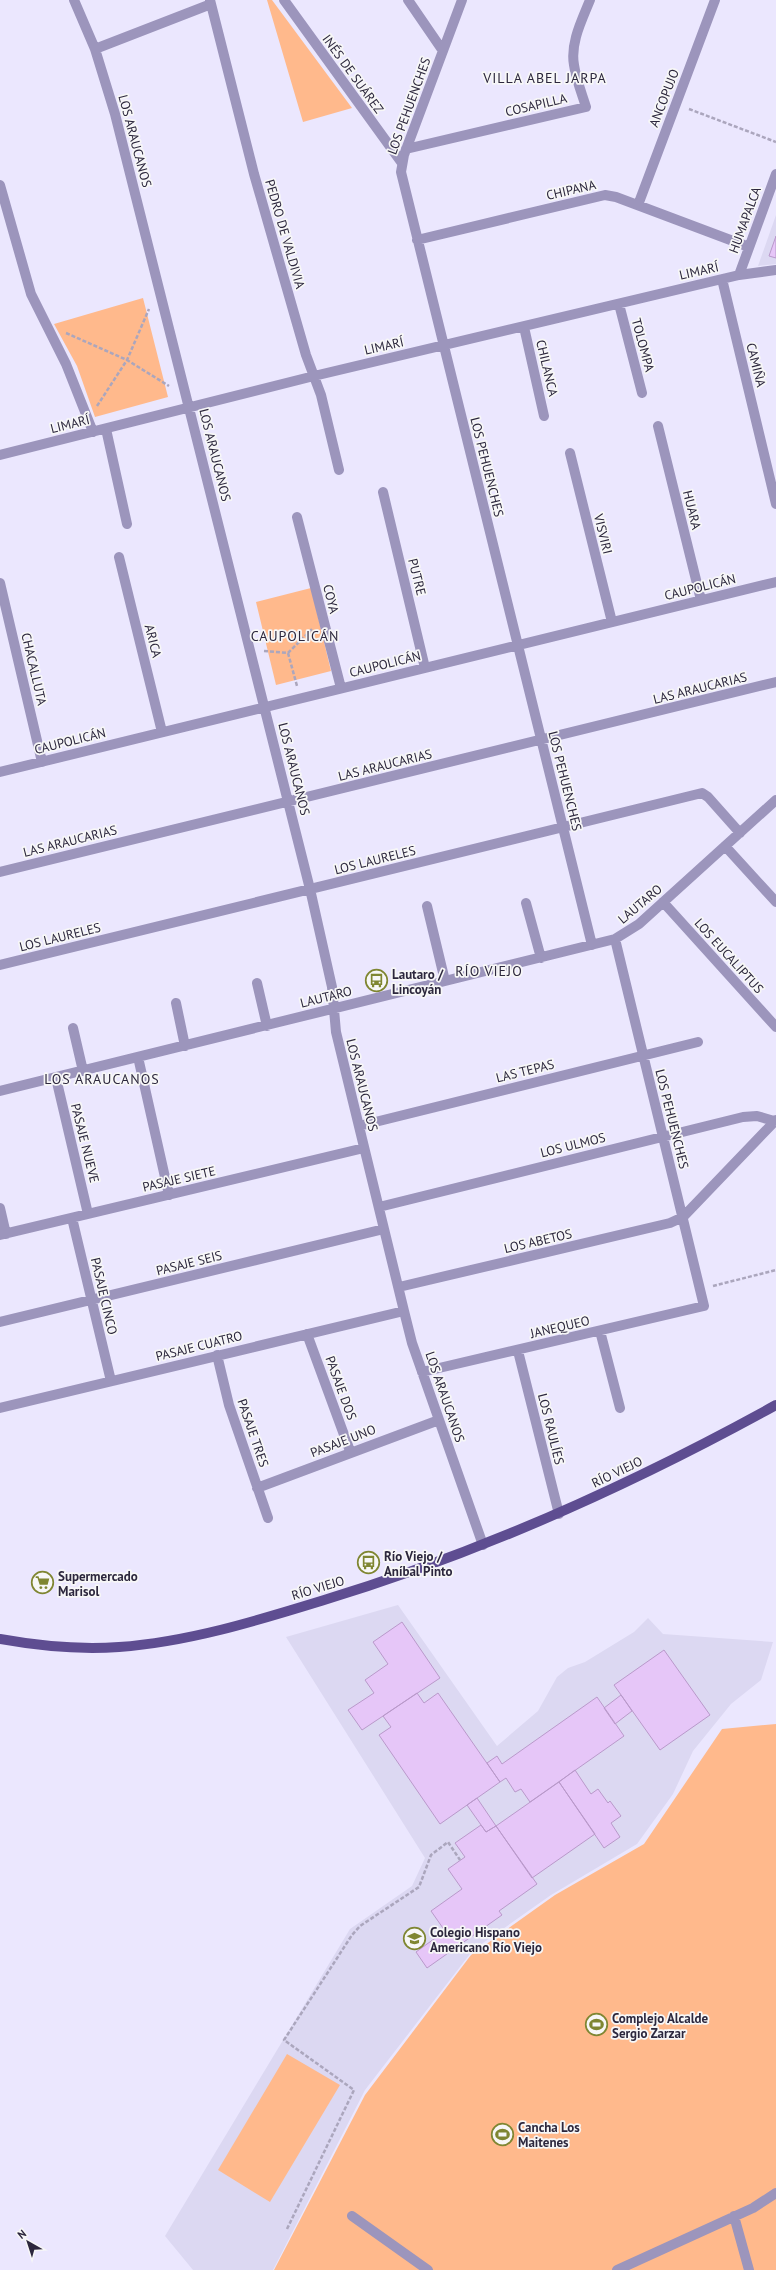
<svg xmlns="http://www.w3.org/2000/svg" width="776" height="2270" font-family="'PT Sans',sans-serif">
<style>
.built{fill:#dcd8f2}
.green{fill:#ffb98c}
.building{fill:#e6c6f8;stroke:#b999ca}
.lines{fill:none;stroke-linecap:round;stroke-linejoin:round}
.path{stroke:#aba6bd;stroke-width:2.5;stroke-dasharray:4 2;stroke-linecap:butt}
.minor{stroke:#9c95bc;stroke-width:10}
.major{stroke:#5e4d91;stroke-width:10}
.labels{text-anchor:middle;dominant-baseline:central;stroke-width:3.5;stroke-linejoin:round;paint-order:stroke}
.street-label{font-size:13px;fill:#2c273d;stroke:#f7f7f7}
.poi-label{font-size:13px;font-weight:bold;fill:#2c273d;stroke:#f7f7f7;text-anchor:start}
.neighbourhood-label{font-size:14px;letter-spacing:1px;fill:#2c273d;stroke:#f7f7f7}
</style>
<rect width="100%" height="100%" fill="#ebe7fe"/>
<path class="built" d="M776 215V264L758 266Z
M398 1605 497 1746 538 1711 557 1677 568 1668 585 1662 634 1632 648 1618 663 1634 773 1642 761 1680 731 1704 693 1751 673 1794 637 1844 551 1895 473 1950 365 2090 273 2270H193L165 2236 350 1929 412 1886 425 1858 286 1637Z"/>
<path class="green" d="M267 0H272L352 108 303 122Z
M143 298 168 397 95 417 77 366 54 324Z
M311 588 331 671 276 685 256 602Z
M776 1724V2270H274L365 2095 471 1955 555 1895 644 1844 722 1729Z
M287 2054 340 2085 270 2202 218 2170Z"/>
<path class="building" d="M776 236V258L769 256Z
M402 1622 440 1678 362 1730 348 1710 374 1693 365 1680 388 1664 373 1642Z
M664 1650 710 1715 660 1750 614 1685Z
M417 1693 424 1703 438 1693 500 1782 440 1824 379 1735 391 1727 383 1716Z
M621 1695 632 1711 615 1724 604 1708Z
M597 1697 624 1736 530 1802 521 1789 515 1792 506 1778 500 1782 487 1763 497 1756 502 1764Z
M575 1770 591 1794 598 1789 608 1803 610 1801 621 1816 611 1823 620 1837 604 1848 559 1782Z
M559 1782 595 1834 532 1878 496 1826Z
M477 1798 496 1826 486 1832 467 1805Z
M481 1825 486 1832 496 1826 537 1884 499 1911 502 1915 427 1968 416 1952 445 1931 431 1911 462 1889 448 1869 465 1857 455 1843Z"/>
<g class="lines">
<path class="path" d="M689 109 776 142
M66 333 127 360 169 386
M97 406 127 360 149 309
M264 651 288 653 312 629
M288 653 297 686
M713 1286 776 1270
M287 2229 354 2090 284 2040 352 1935 360 1926 419 1887 431 1855 448 1842 460 1860"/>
<path class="minor" d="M74 0 95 49 115 114 310 889 332 987 336 1032 404 1311 412 1343 483 1545
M210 0 254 174 306 355 321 395 339 470
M284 0 402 163
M408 0 443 51
M462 0 404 155 401 172 592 945
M95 49 211 4
M406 149 586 107C582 94 576 79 574 65 570 43 582 20 590 0
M0 185 31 294 66 364 93 432
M638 205 715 0
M417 240 605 195 616 197 749 247
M739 275 776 174
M722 279 776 504
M619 304 642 393
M524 327 544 416
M658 426 701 600
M106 429 127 524
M570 453 612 622
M0 455 314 376 739 275 776 270
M383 492 425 668
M297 517 341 688
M119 557 162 732
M0 583 42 762
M0 772 776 582
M725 846 776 902
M0 872 776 682
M663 902 776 1027
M526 903 541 958
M427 906 445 981
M0 965 702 793 708 797 740 833
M257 983 267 1026
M176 1003 185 1046
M73 1028 83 1071
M138 1057 169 1195
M56 1078 88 1214
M0 1091 615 939 639 924 776 800
M359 1126 698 1042
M379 1207 743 1117 757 1116 774 1121
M0 1208 6 1234
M72 1218 111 1381
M0 1235 364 1148
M399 1287 670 1223 683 1217 776 1120
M0 1322 384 1229
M600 1331 620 1408
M307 1334 350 1451
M518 1351 559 1514
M217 1355 229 1405 268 1518
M422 1372 704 1306 615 939
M0 1408 404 1311
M257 1488 439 1420
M352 2216 428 2270
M734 2216 749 2270
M617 2270 753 2208 776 2193"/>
<path class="major" d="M0 1639C39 1646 79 1650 119 1647 188 1642 256 1621 321 1601 480 1553 631 1485 776 1405"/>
</g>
<defs>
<symbol id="bus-ring" viewBox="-11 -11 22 22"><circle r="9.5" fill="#f7f7f7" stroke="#7f8632" stroke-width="1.5"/><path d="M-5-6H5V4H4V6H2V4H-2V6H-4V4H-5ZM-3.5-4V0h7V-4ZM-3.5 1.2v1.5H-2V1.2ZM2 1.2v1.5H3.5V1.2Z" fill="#7f8632"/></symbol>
<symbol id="supermarket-ring" viewBox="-11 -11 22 22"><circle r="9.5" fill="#f7f7f7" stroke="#7f8632" stroke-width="1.5"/><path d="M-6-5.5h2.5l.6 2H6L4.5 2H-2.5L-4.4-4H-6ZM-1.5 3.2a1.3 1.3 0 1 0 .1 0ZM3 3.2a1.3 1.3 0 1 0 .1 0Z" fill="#7f8632"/></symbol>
<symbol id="school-ring" viewBox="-11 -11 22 22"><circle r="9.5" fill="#f7f7f7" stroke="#7f8632" stroke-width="1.5"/><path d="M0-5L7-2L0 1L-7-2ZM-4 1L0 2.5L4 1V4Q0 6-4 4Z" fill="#7f8632"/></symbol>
<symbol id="stadium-ring" viewBox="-11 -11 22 22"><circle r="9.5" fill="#f7f7f7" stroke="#7f8632" stroke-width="1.5"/><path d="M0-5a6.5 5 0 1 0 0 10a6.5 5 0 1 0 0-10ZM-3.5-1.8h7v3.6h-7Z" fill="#7f8632"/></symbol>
</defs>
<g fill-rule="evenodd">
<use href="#bus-ring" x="364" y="968" width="25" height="25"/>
<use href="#bus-ring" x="356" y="1550" width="25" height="25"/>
<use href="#supermarket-ring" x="30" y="1570" width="25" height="25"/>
<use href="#school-ring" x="402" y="1926" width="25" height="25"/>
<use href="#stadium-ring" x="584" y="2012" width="25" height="25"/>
<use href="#stadium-ring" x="490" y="2122" width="25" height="25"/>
</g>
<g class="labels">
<g class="street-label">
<text transform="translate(353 74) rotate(54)">INÉS DE SUÁREZ</text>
<text transform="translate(664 98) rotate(-69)">ANCOPUJO</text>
<text transform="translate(536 105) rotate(-13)">COSAPILLA</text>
<text transform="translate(409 106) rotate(-70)">LOS PEHUENCHES</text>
<text transform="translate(135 141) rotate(75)">LOS ARAUCANOS</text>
<text transform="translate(571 190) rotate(-13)">CHIPANA</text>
<text transform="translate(745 220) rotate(-70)">HUMAPALCA</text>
<text transform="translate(285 234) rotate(74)">PEDRO DE VALDIVIA</text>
<text transform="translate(699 271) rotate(-13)">LIMARÍ</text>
<text transform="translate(643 345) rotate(75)">TOLOMPA</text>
<text transform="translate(384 346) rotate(-13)">LIMARÍ</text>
<text transform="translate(756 365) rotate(76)">CAMIÑA</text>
<text transform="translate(547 368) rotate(77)">CHILANCA</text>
<text transform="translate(70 424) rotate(-14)">LIMARÍ</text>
<text transform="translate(215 455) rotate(76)">LOS ARAUCANOS</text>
<text transform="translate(487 467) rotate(76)">LOS PEHUENCHES</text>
<text transform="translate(692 510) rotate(76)">HUARA</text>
<text transform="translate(603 534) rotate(76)">VISVIRI</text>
<text transform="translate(417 577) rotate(76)">PUTRE</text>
<text transform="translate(700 587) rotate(-14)">CAUPOLICÁN</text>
<text transform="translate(331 599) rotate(76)">COYA</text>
<text transform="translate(153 641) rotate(76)">ARICA</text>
<text transform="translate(385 664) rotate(-14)">CAUPOLICÁN</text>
<text transform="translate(34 669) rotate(77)">CHACALLUTA</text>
<text transform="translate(700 688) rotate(-14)">LAS ARAUCARIAS</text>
<text transform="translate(70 741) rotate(-14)">CAUPOLICÁN</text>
<text transform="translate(385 765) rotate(-14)">LAS ARAUCARIAS</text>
<text transform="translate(294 769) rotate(76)">LOS ARAUCANOS</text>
<text transform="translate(565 781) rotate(76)">LOS PEHUENCHES</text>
<text transform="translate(70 841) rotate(-14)">LAS ARAUCARIAS</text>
<text transform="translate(375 860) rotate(-14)">LOS LAURELES</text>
<text transform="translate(640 904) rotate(-40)">LAUTARO</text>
<text transform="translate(60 937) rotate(-14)">LOS LAURELES</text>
<text transform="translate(729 956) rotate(48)">LOS EUCALIPTUS</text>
<text transform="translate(326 997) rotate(-14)">LAUTARO</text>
<text transform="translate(525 1071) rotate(-14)">LAS TEPAS</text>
<text transform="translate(362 1085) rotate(76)">LOS ARAUCANOS</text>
<text transform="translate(672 1119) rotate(76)">LOS PEHUENCHES</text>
<text transform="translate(85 1143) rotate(76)">PASAJE NUEVE</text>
<text transform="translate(573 1145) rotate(-14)">LOS ULMOS</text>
<text transform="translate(179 1179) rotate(-13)">PASAJE SIETE</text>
<text transform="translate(538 1241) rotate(-13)">LOS ABETOS</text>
<text transform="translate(189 1263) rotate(-14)">PASAJE SEIS</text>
<text transform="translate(104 1296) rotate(77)">PASAJE CINCO</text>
<text transform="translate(560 1327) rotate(-13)">JANEQUEO</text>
<text transform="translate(199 1346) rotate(-14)">PASAJE CUATRO</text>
<text transform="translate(341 1388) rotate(70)">PASAJE DOS</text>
<text transform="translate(445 1397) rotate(71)">LOS ARAUCANOS</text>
<text transform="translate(551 1429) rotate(76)">LOS RAULÍES</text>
<text transform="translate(253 1433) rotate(71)">PASAJE TRES</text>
<text transform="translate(343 1441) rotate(-21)">PASAJE UNO</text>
<text transform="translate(617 1472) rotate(-26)">RÍO VIEJO</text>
<text transform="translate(318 1588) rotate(-17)">RÍO VIEJO</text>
</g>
<g class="poi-label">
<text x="392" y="974">Lautaro /<tspan x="392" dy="15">Lincoyán</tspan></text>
<text x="384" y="1556">Río Viejo /<tspan x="384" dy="15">Aníbal Pinto</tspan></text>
<text x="58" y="1576">Supermercado<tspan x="58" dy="15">Marisol</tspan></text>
<text x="430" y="1932">Colegio Hispano<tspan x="430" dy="15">Americano Río Viejo</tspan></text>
<text x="612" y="2018">Complejo Alcalde<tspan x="612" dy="15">Sergio Zarzar</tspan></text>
<text x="518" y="2127">Cancha Los<tspan x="518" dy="15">Maitenes</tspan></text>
</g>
<g class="neighbourhood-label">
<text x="545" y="78">VILLA ABEL JARPA</text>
<text x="295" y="636">CAUPOLICÁN</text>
<text x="489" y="971">RÍO VIEJO</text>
<text x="102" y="1079">LOS ARAUCANOS</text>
</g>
</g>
<g transform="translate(28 2242) rotate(321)" stroke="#f7f7f7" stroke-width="3" paint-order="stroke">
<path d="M0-3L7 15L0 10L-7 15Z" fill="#2c273d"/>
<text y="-6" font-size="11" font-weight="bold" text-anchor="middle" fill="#2c273d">N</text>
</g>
</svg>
